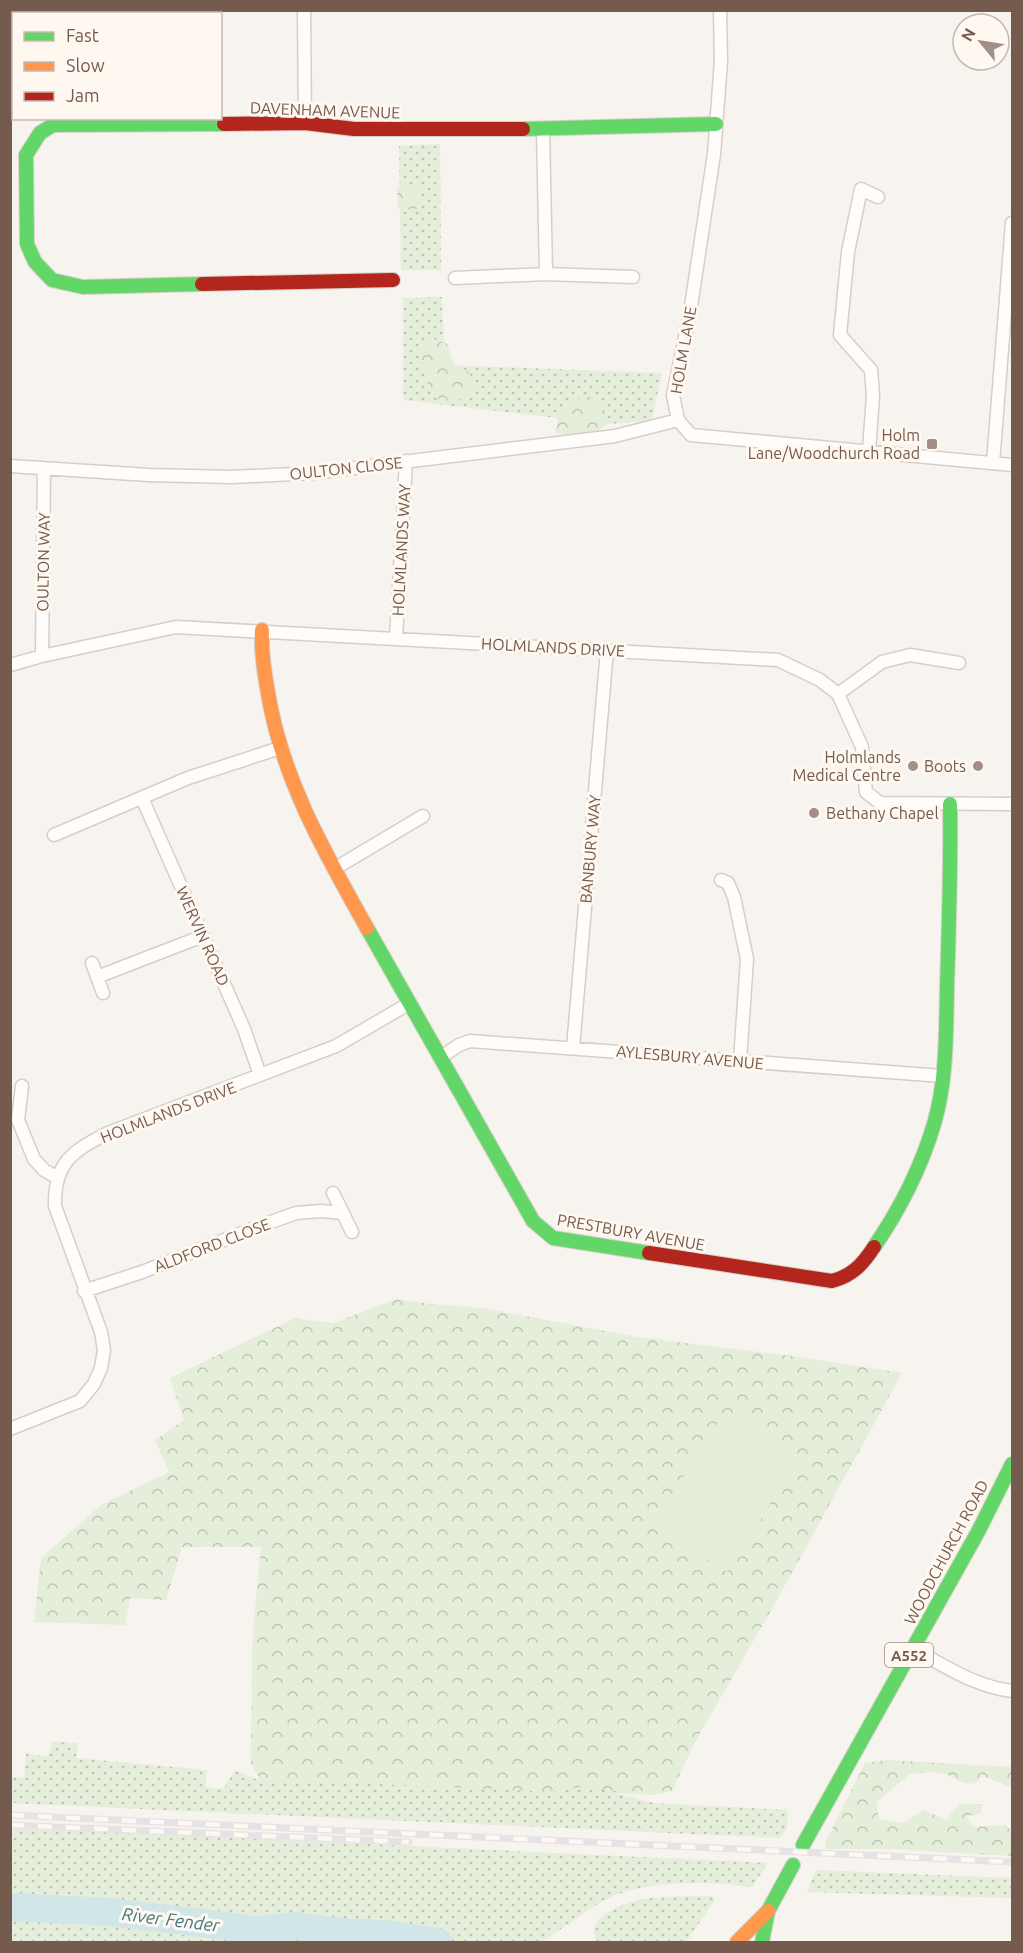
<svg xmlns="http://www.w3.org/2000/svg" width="1023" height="1953" font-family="Ubuntu,sans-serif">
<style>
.grass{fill:url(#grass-dots)}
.forest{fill:url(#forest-crowns)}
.pitch{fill:#e5eeda}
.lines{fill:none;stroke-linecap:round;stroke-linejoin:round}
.river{stroke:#d0e6e8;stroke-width:28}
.street-casing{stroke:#d5cfc9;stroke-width:15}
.fast-casing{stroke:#d7d0ca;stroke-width:16}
.slow-casing{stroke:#d7d0ca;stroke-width:16}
.jam-casing{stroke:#d7d0ca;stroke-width:16}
.street{stroke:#fefdfc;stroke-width:12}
.fast{stroke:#63d668;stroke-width:14}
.slow{stroke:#ff974d;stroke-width:14}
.jam{stroke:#b3261e;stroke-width:14}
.rail-casing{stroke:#e5e3e6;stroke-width:7}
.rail{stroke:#fef8f1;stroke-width:4.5;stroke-dasharray:14;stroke-linecap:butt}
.poi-dot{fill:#a29086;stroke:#fef8f1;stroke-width:2}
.labels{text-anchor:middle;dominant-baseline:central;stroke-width:6;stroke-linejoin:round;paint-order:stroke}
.shield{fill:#fef8f1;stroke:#9e8a7f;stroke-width:1.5}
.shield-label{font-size:15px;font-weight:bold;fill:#755b4e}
.street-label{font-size:16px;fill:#755b4e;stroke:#fef8f1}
.poi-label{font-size:16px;fill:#755b4e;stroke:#fef8f1;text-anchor:end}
.water-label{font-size:18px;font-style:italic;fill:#467880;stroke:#fef8f1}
</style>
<defs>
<pattern id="grass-dots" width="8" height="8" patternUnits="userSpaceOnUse" patternTransform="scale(1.5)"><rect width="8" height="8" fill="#e5eeda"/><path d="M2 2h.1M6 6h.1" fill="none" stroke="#bec4b3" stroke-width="1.8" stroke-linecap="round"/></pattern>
<pattern id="forest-crowns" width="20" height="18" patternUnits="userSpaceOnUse" patternTransform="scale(1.5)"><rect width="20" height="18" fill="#e5eeda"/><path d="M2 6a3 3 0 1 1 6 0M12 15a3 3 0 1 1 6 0" fill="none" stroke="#bec4b3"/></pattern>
</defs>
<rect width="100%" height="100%" fill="#f7f3ee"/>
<path class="grass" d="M440 144 441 270H401L399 146Z
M442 297 445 365 662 373 652 420 610 424 403 400V298Z
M253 1629 653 1795 614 1793 654 1803 788 1810 787 1828 780 1838 11 1803V1777L24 1778 26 1753 47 1757 53 1741 78 1744 76 1758 207 1770 205 1787 223 1789 235 1770 260 1781 251 1763Z
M11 1827 768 1863 752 1887C709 1881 641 1879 603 1901 582 1913 562 1929 542 1942H11Z
M816 1870 1012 1878V1898L807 1892Z
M711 1896 715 1900 686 1942H597C592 1930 593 1923 604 1915 635 1893 674 1897 711 1896Z"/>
<path class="forest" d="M397 186H419V209H398Z
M429 337 447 344 453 363 468 371 474 382 470 394C465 396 458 401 452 402 426 406 423 365 420 348Z
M586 394 603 407 606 425C588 438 575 442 555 432L560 411Z
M397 1299 431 1304 482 1308 637 1337 793 1356 902 1373 773 1607 694 1744 672 1791 653 1795 579 1787 553 1792 356 1783 261 1781 251 1763 253 1629 261 1547H182L166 1600 130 1598 125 1625 34 1622 41 1558 101 1505 169 1472 155 1440 184 1420 170 1378 295 1318 333 1323Z
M886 1760 1012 1767V1785L1008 1786 983 1776 973 1784C959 1782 960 1782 950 1776 939 1770 921 1773 909 1774 900 1785 886 1792 876 1803L879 1819 903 1823 924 1810 946 1820 959 1804H983L980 1814 967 1816 973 1827 1006 1825 1012 1832V1856L893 1849H826L825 1843 865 1763Z"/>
<path class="pitch" d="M726 1410 800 1457 727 1572 653 1525Z"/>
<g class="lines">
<path class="river" d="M10 1907 110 1912 258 1930 296 1926 337 1932 384 1934 438 1942"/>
<defs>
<path id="street" d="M304 10 305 123
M720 10 721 61 714 154 690 313 673 395 678 420 691 435 1012 465
M120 14V10
M543 129 546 274
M455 278 546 274 633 277
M869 450 873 396 871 370 840 335 848 252 861 189 878 197
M993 463 1012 223
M10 466 149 475 232 477 313 473 615 436 678 420
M396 638 406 461
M42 656 44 468
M10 665 42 656 176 627 778 660 820 680 838 694 862 747 866 792 880 803 1012 804
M838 694 882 662 910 655 959 663
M142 798 244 1029 260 1075
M54 835 188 778 280 748
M334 869 423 816
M721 880 728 883 734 897 747 959 740 1061
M92 963 103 993
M97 977 203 936
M573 1048 607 650
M441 1057 459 1045 470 1041 943 1076
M22 1086 18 1120 34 1159 44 1170 58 1178
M333 1193 352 1232
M84 1291 142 1272 260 1226 296 1213 321 1211 343 1213
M10 1429 80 1401 94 1384 101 1368 104 1350 101 1332 55 1206C54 1163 72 1151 108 1133L336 1046 410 1003
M913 1649C945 1666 976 1687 1012 1691"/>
<path id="fast" d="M523 129 716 124
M202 284 83 287 52 280 35 262 27 244 26 155 40 133 53 125 224 124
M367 928 533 1221 553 1238 649 1253
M874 1247C900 1209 921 1168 934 1124 947 1080 946 1032 947 987 949 926 951 865 950 804
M803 1845 979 1530 1012 1464
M762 1942 768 1911 793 1865"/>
<path id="slow" d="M262 630C261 652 264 672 268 693 282 779 325 853 367 928
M737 1942 768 1911"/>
<path id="jam" d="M224 124 305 123 354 129H523
M202 284 393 280
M649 1253 832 1281C852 1276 863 1264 874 1247"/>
</defs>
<use href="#street" class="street-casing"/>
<use href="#fast" class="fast-casing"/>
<use href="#slow" class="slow-casing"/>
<use href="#jam" class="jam-casing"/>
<use href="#street" class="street"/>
<use href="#fast" class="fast"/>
<use href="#slow" class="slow"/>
<use href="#jam" class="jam"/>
<defs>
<path id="rail" d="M10 1815 1012 1862
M10 1825 409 1842"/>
</defs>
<use href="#rail" class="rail-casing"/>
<use href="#rail" class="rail"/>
</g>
<g class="poi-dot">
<rect x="926" y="438" width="12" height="12" rx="3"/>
<circle cx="913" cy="766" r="6"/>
<circle cx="978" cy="766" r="6"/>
<circle cx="814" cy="813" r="6"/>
</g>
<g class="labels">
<rect class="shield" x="885" y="1643" width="48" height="24" rx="4.5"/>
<g class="shield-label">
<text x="909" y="1655">A552</text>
</g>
<g class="street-label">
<text transform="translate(325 110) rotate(2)">DAVENHAM AVENUE</text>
<text transform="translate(683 350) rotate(-80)">HOLM LANE</text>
<text transform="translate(346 468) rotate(-6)">OULTON CLOSE</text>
<text transform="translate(401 550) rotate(-87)">HOLMLANDS WAY</text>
<text transform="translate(43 562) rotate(-89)">OULTON WAY</text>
<text transform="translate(553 647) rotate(3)">HOLMLANDS DRIVE</text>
<text transform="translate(590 849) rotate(-85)">BANBURY WAY</text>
<text transform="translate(203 936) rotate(66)">WERVIN ROAD</text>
<text transform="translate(690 1057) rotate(5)">AYLESBURY AVENUE</text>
<text transform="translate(168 1112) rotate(-21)">HOLMLANDS DRIVE</text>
<text transform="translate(631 1232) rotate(10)">PRESTBURY AVENUE</text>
<text transform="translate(212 1245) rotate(-21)">ALDFORD CLOSE</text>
<text transform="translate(946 1552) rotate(-62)">WOODCHURCH ROAD</text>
</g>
<g class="poi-label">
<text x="920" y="435">Holm<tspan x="920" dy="18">Lane/Woodchurch Road</tspan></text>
<text x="901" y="757">Holmlands<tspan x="901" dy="18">Medical Centre</tspan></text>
<text x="966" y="766">Boots</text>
<text x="826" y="813" text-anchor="start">Bethany Chapel</text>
</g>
<g class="water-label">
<text transform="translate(171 1919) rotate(7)">River Fender</text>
</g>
</g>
<rect width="1023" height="1953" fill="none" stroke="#755b4e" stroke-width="24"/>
<rect x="12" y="12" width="210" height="108" fill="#fef8f1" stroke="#c7b9b0" stroke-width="1.5"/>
<rect x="24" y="32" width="30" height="9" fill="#63d668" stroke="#c7b9b0" stroke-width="1.5"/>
<text x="66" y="42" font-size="18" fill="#755b4e">Fast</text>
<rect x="24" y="62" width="30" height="9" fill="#ff974d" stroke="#c7b9b0" stroke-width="1.5"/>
<text x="66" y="72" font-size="18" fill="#755b4e">Slow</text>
<rect x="24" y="92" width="30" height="9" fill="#b3261e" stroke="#c7b9b0" stroke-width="1.5"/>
<text x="66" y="102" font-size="18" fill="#755b4e">Jam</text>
<g transform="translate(981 42) rotate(300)"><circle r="28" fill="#fef8f1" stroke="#c7b9b0" stroke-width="1.5"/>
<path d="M0-4.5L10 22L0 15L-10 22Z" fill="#a29086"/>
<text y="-9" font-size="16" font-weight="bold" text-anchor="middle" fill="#755b4e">N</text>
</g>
</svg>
